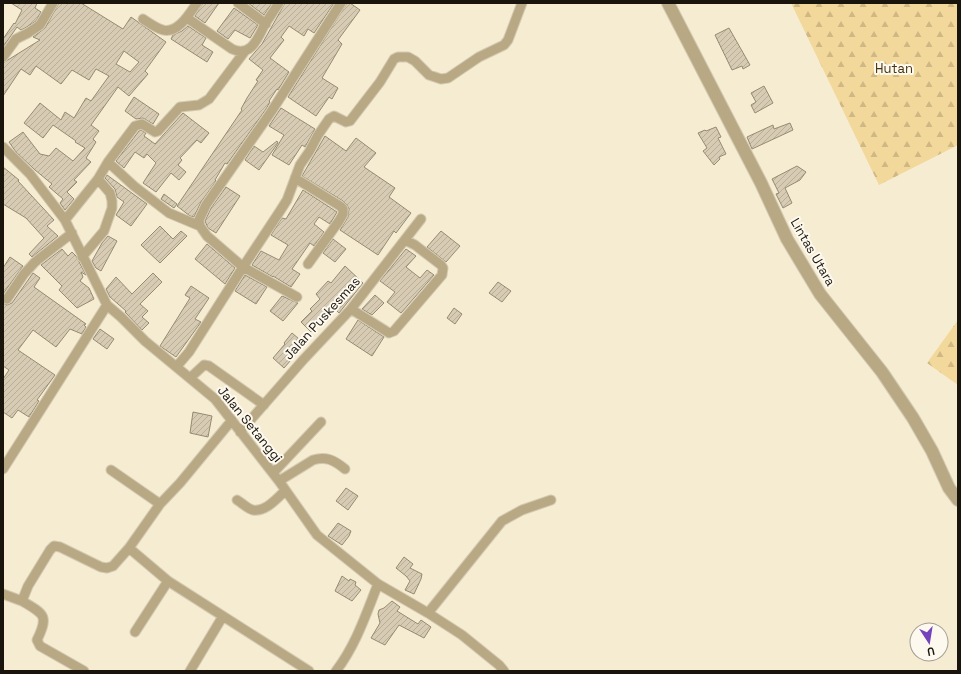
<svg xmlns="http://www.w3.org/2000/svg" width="961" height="674" font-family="'Space Grotesk',sans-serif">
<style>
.forest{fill:url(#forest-firs)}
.building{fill:url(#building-hatch);stroke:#958b73;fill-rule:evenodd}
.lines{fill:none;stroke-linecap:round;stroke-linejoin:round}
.minor-casing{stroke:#d3cab2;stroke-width:11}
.tertiary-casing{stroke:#d3cab2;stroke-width:14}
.minor{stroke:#b8a984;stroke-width:9}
.tertiary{stroke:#b8a984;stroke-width:12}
.labels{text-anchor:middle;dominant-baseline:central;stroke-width:4;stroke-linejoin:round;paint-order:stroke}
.park-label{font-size:13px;fill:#44350d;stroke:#fef9ef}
.street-label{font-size:13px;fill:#19150c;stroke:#fef9ef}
</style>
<defs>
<pattern id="forest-firs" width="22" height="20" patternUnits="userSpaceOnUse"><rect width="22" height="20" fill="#f2d89a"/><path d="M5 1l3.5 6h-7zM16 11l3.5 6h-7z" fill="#cfb884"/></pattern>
<pattern id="building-hatch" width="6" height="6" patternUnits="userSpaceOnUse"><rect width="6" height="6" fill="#d7ccb3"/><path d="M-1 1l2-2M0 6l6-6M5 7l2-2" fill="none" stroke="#b8ae99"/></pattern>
</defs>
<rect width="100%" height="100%" fill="#f6ecd2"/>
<path class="forest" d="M791 3H958V145L879 185Z
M958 320V385L927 363Z"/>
<path class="building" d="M11 3H37L35 8 41 12 36 21 25 28 21 30 17 27 3 47V39L14 23 15 24 22 10Z
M59 3H81L123 29 131 17 166 42 145 71 148 74 129 96 118 87 91 125 99 131 93 139 96 142 86 158 91 162 74 180 77 182 67 192 74 199 65 210 60 203 63 199 49 187 52 184 35 170 16 152 9 142 23 132 40 154 49 156 56 148 73 161 85 148 75 142 76 141 53 125 43 138 24 123 40 103 61 120 65 112 74 118 86 98 91 101 109 76 96 69 89 80 72 70 61 84 36 66 30 75 21 69 3 96V63L40 40 33 37 45 28ZM124 51 139 62 130 72 116 64Z
M203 3H219L205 23 195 16Z
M248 3H272L264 15Z
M285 3H334L314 33 308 29 304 36 289 26 281 37 284 40 270 58 289 72 278 90 277 89 269 101 270 102 266 109 227 164 225 163 215 180 216 181 201 202 194 217 190 216 177 206 242 110 241 109 247 98 258 81 256 80 263 70 249 59 262 44Z
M347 3H350L360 10 338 40 342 44 322 78 338 88 332 99 329 97 316 116 288 97Z
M234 8 258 25 250 38 235 30 228 39 217 31Z
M188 26 206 38 202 45 213 52 207 62 171 39 173 35 182 31Z
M729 28 750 65 743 69 742 66 732 70 715 35Z
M764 86 773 103 755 113 751 105 756 102 751 93Z
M134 97 159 114 153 124 143 118 136 119 125 111Z
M281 108 315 129 305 147 302 145 289 165 272 155 284 135 269 126Z
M183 113 209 133 201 143 197 140 180 158 182 160 178 165 186 172 179 180 171 173 156 192 143 183 156 163 147 154 144 158 135 152 124 168 116 161 139 131 141 130 146 133 144 136 155 144Z
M790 123 793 130 752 149 747 137 773 125 774 129Z
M716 127 721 137 718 138 726 154 719 157 720 159 714 165 703 151 707 148 698 133 705 130 706 131Z
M325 136 346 151 356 138 376 153 364 167 395 188 389 197 411 213 396 233 394 231 378 255 340 230 348 217 349 209 347 205 343 201 302 176Z
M277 141 278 143 259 170 245 160 254 146 263 152Z
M797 166 806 172 800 180 785 188 792 203 783 208 776 194 779 193 772 179Z
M3 167 19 180 18 181 54 220 47 226 58 236 32 257 29 254 44 238 26 218 3 204Z
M107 175 147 204 131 226 116 215 124 202 117 197 115 189 105 178Z
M226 187 240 196 216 233 208 228 205 221 211 208Z
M303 190 337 212 330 224 319 217 314 224 324 232 314 246 310 243 292 269 300 274 291 287 273 276V277L252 265 261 251 279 260 288 245 271 235 282 218 286 219Z
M164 194 177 204 174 208 161 199Z
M160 226 173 239 181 231 187 236 160 263 141 245Z
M441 231 460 246 446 262 427 247Z
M108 236 117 241 101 271 96 268 92 261 102 243Z
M333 239 346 249 335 262 323 253Z
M207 244 235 268 225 284 195 259Z
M62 249 68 256 72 252 76 256 86 275 81 272 83 277 80 281 89 288 94 299 77 308 59 290 62 286 41 265Z
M406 249 416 256 406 267 420 278 427 270 434 275 401 313 387 302 395 292 380 281Z
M10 257 23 266 3 294V268Z
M345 266 363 283 339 313 334 308 311 332 301 322 312 311 310 309 320 299 316 294 328 281 331 283Z
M33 273 40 278 34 287 86 324 84 325 86 327 82 334 70 329 56 347 33 330 18 350 55 375 37 400 39 401 29 417 18 410 12 418 3 412V379L9 370 3 366V303L7 305 12 303Z
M153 273 162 282 140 304 148 311 142 317 149 323 142 330 125 312 126 311 110 297 106 289 116 277 132 294Z
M245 275 267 287 256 304 235 291Z
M498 282 511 291 502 302 489 293Z
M191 286 209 298 195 319 201 322 176 357 160 346 190 298 185 295Z
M375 295 384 303 372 315 362 309Z
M282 296 298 303 283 321 270 311Z
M454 308 462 314 455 324 447 318Z
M358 320 384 337 372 356 346 339Z
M100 329 114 339 107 349 93 339Z
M292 333 305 344 284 368 273 358 285 344 284 343Z
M193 412 212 416 208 437 190 433Z
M346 488 358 496 348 510 336 501Z
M338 523 351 531 349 536 342 545 328 536Z
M404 557 413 564 410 568 422 574 421 579 414 594 405 590 410 581 406 576 396 568Z
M342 576 349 581 350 579 356 582 355 585 361 590 352 601 335 591Z
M392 601 400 607 397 611 418 624 421 620 431 627 424 638 399 625 385 645 371 638 380 623 378 614 379 610 384 608Z"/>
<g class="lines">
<defs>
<path id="minor" d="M238 3 266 24
M187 18 232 49C251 58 258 38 265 24 270 17 274 10 279 3
M143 19C149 23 156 28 163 30 178 34 190 13 197 3
M3 57 16 39 28 33 40 25 53 3
M3 147 30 174 65 220 107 305 121 317 145 341 215 399 279 481 317 535 378 584 428 613 462 635 499 665 504 671
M108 162 134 186 169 213 200 226
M295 178 340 206 343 209V214L339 221 308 264
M65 220 98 179 108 162 135 126 142 124 155 132 158 131 180 107 199 105 209 99 245 51
M82 257 104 231 112 208V201L110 193 98 179
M297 297 243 267 207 236 200 226 199 220 206 205 271 112 341 3
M7 299 24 274 35 262 72 233
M351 309 389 333 394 331 442 275 443 268 441 265 415 245 405 240
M177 366 189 352 243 267 280 211 287 200 300 165 309 152 318 135 329 119 334 116 346 122 350 121 380 82 394 59 398 57H408L415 61 429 75 441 79 448 78 479 57 504 45 508 40 522 3
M190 378 204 365 209 366 264 405
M240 432 303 360 351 309 421 219
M3 469 107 305
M111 470 160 504
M273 473 321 422
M279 481 313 460C326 456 334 460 345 469
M237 500C242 503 248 509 253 510 266 512 277 498 285 491
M129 548 168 581 309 671
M3 594 22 601 28 586 50 550 54 546 60 547 101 567 107 568 113 566 129 548 160 504 180 483 232 420
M22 601C44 614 49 615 37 640L40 646 84 671
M428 613 502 521 522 510 551 500
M135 632 168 581
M190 671 223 616
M336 671C356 645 366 614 378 584"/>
<path id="tertiary" d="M668 3 761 183 787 239 820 294 882 372 913 418 932 451 949 488 958 500"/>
</defs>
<use href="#minor" class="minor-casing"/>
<use href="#tertiary" class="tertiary-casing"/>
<use href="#minor" class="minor"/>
<use href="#tertiary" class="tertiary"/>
</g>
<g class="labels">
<g class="park-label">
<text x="894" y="68">Hutan</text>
</g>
<g class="street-label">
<text transform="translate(813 252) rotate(60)">Lintas Utara</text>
<text transform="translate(322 318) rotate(-48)">Jalan Puskesmas</text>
<text transform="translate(250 424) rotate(51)">Jalan Setanggi</text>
</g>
</g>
<rect width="961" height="674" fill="none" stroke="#19150c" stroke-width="8"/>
<g transform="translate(929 642) rotate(168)"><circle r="19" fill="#fef9ef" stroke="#a29e94"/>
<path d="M0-3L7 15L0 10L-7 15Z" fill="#7444bc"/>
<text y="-6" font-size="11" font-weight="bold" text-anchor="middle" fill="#19150c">U</text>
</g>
</svg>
